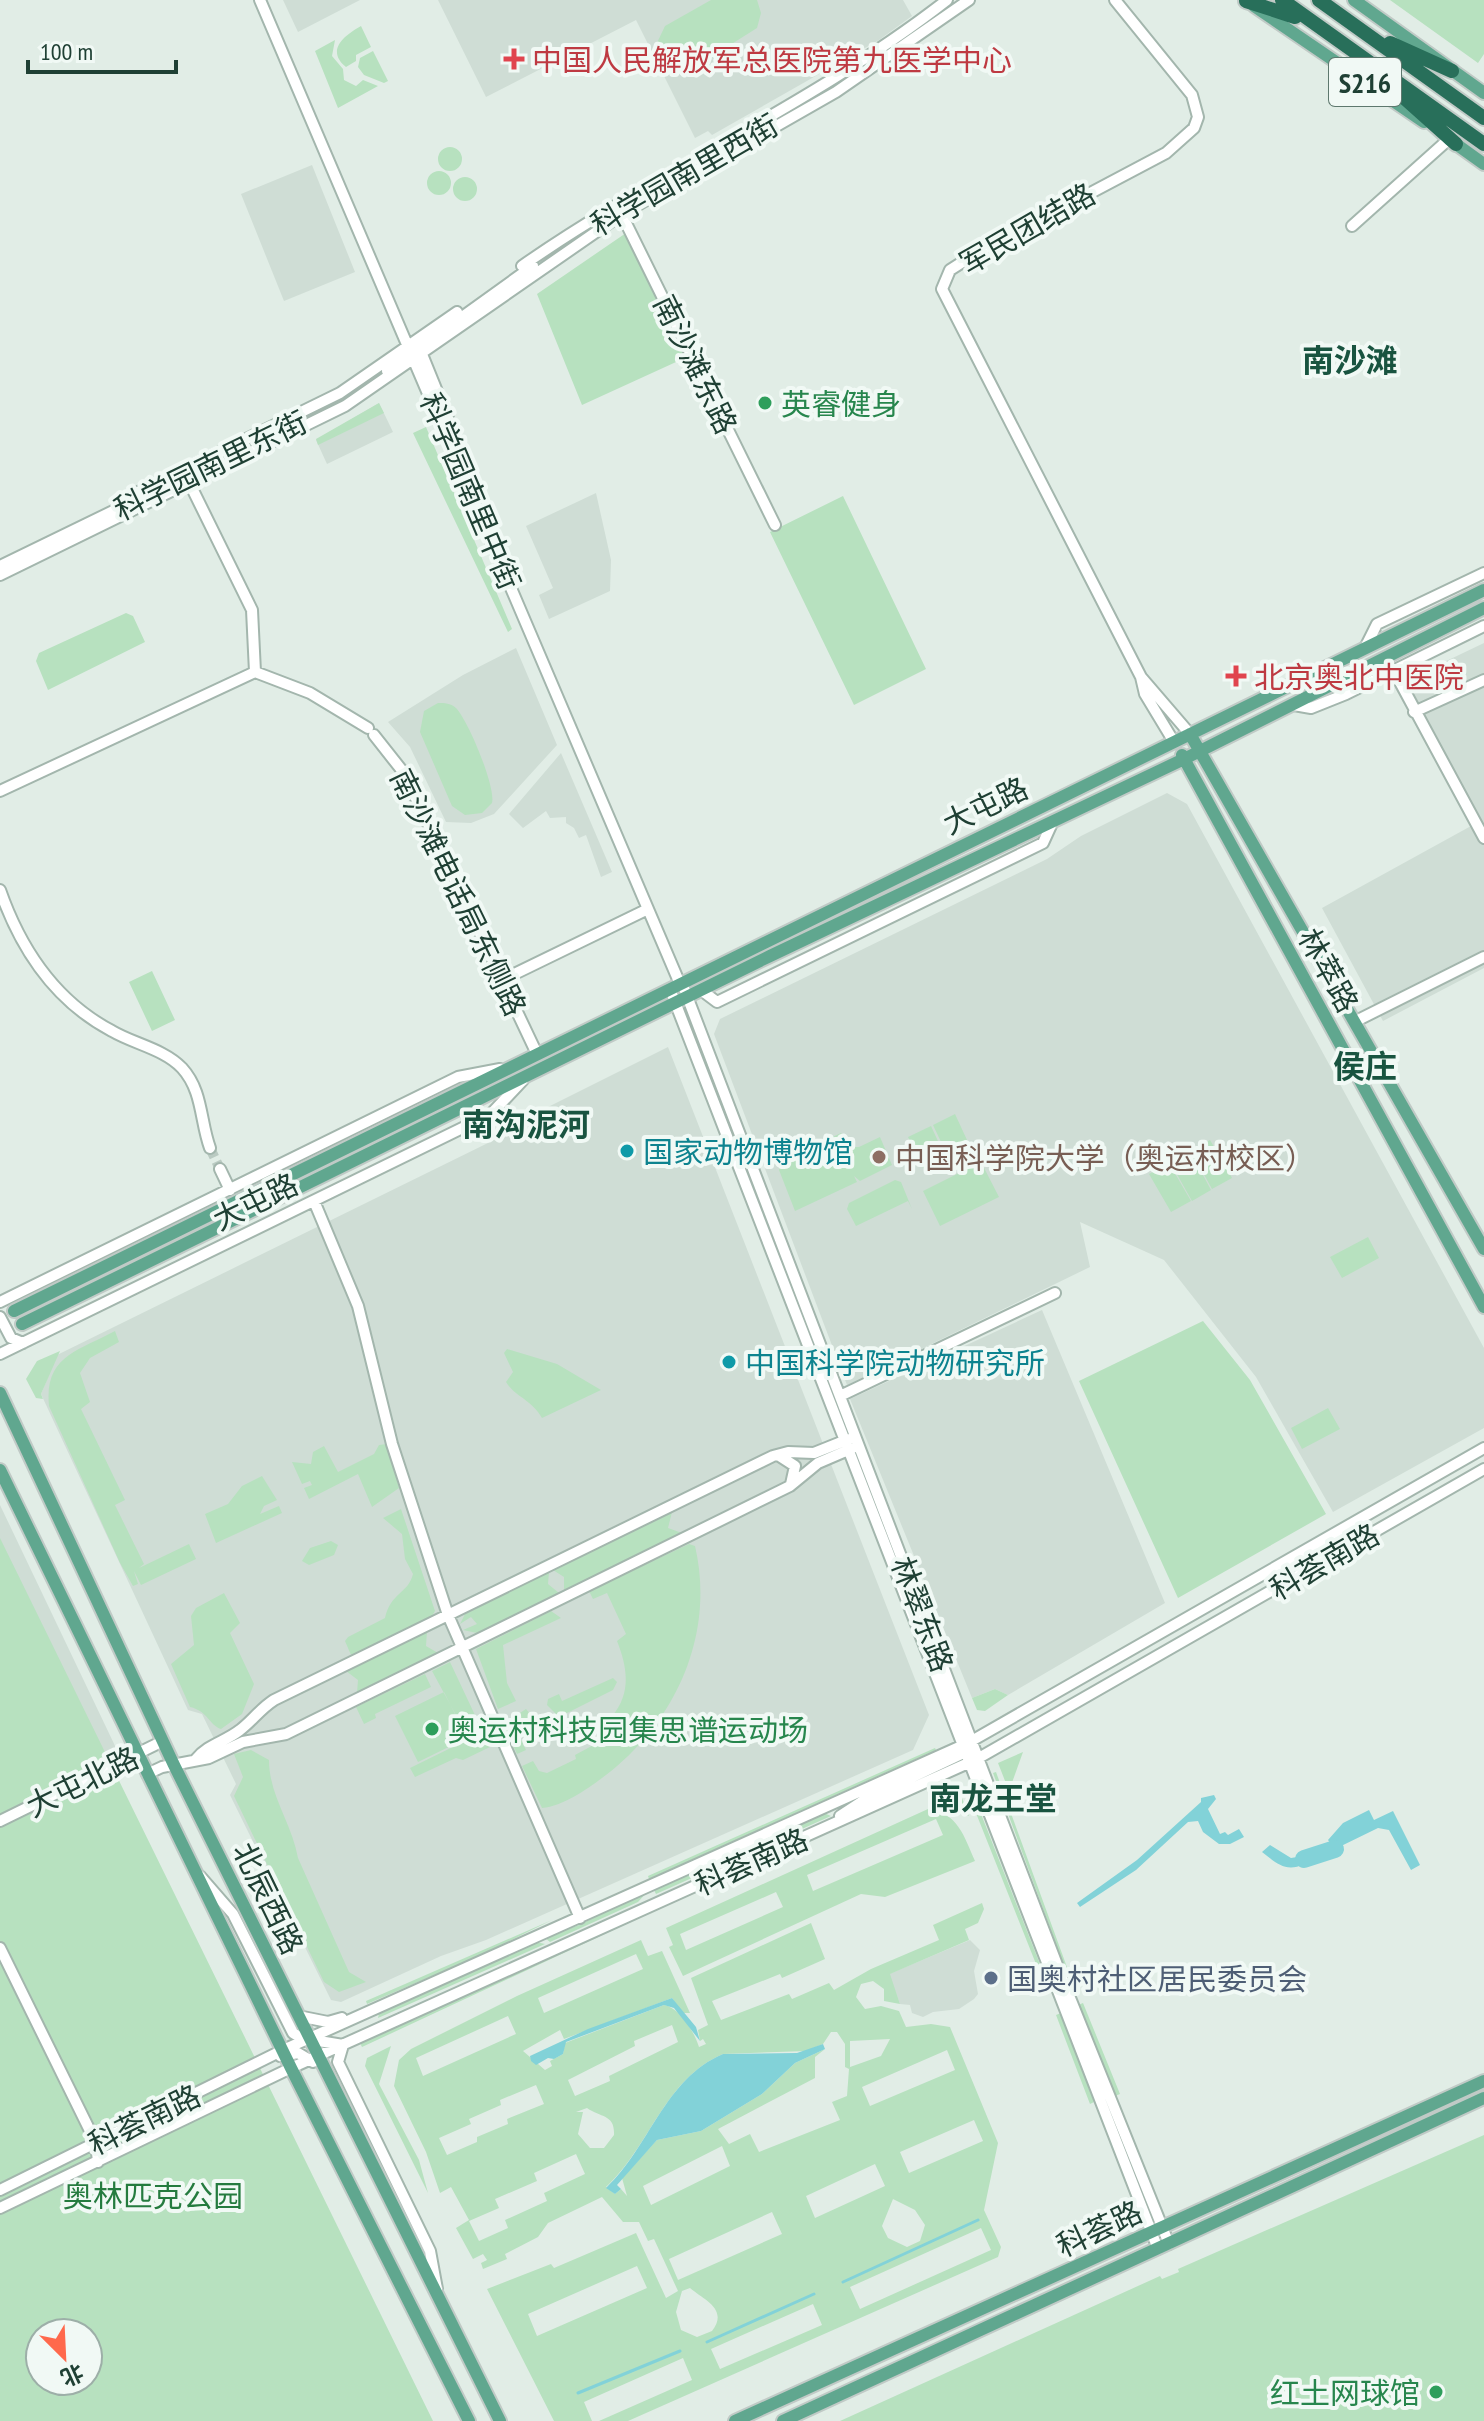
<svg xmlns="http://www.w3.org/2000/svg" width="1484" height="2421" font-family="'PT Sans Narrow','Noto Sans SC',sans-serif">
<style>
.built{fill:#cfddd5}
.green{fill:#b7e1bf;fill-rule:evenodd}
.water{fill:#82d2d8}
.lines{fill:none;stroke-linecap:round;stroke-linejoin:round}
.stream{stroke:#82d2d8;stroke-width:3}
.river{stroke:#82d2d8;stroke-width:18}
.minor-tunnel{stroke:#bacac2;stroke-width:10;stroke-dasharray:10 5;stroke-linecap:butt}
.minor-casing{stroke:#a3b6ad;stroke-width:14}
.major-casing{stroke:#c0cac6;stroke-width:16}
.highway-casing{stroke:#c0cac6;stroke-width:18}
.minor{stroke:#fff;stroke-width:10}
.major{stroke:#60a78f;stroke-width:12}
.highway{stroke:#286f5a;stroke-width:14}
.health-dot{fill:#e0444e;stroke:#f1f9f5;stroke-width:3}
.leisure-dot{fill:#2e9e5b;stroke:#f1f9f5;stroke-width:3}
.culture-dot{fill:#0f9aa8;stroke:#f1f9f5;stroke-width:3}
.education-dot{fill:#8d6e63;stroke:#f1f9f5;stroke-width:3}
.service-dot{fill:#5c6f8a;stroke:#f1f9f5;stroke-width:3}
.labels{text-anchor:middle;dominant-baseline:central;stroke-width:8;stroke-linejoin:round;paint-order:stroke}
.shield{fill:#f1f9f5;stroke:#5e786e;stroke-width:2}
.shield-label{font-size:28px;font-weight:bold;fill:#1f4034}
.health-label{font-size:30px;fill:#be3a42;stroke:#f1f9f5;text-anchor:start}
.street-label{font-size:30px;fill:#1f4034;stroke:#f1f9f5}
.leisure-label{font-size:30px;fill:#27864d;stroke:#f1f9f5;text-anchor:start}
.culture-label{font-size:30px;fill:#0d838f;stroke:#f1f9f5;text-anchor:start}
.education-label{font-size:30px;fill:#785e54;stroke:#f1f9f5;text-anchor:start}
.service-label{font-size:30px;fill:#4e5e75;stroke:#f1f9f5;text-anchor:start}
.park-label{font-size:30px;fill:#257b3f;stroke:#f1f9f5}
.neighbourhood-label{font-size:32px;font-weight:bold;fill:#195440;stroke:#f1f9f5}
</style>
<rect width="100%" height="100%" fill="#e1ede6"/>
<path class="built" d="M283 0H360L298 32Z
M438 0H903L912 16 879 40 712 135 708 131 695 138 636 20 486 97Z
M312 165 355 272 284 301 241 194Z
M379 403 393 432 327 464 316 440Z
M596 493 611 560 610 591 549 619 539 595 553 588 526 526Z
M1484 643V968L1383 1021 1322 908 1471 826 1394 686Z
M516 648 557 745 494 814 471 823 446 822 410 747 388 722 463 675Z
M561 753 612 872 601 877 586 835 579 838 574 828 566 823V817L550 818 546 811 523 828 509 814Z
M1167 793 1187 804 1484 1348V1428L1333 1512 1256 1377 1164 1260 1080 1222 1090 1267 847 1385 714 1034 720 1019 1047 859 1081 836Z
M668 1047 929 1715 913 1750 486 1940 441 1956 341 2002 331 2000 230 1795 236 1784 202 1714 188 1710 41 1394 57 1355 492 1141 538 1112Z
M1042 1310 1165 1603 1008 1695 995 1689 972 1698 850 1399Z
M0 1505 117 1750 0 1807Z
M970 1940 980 1950 974 1971 978 1994 974 1999 959 2009 933 2012 923 2017 912 2013 910 2005 900 2004 889 1974Z"/>
<path class="green" d="M711 0H757L761 13 757 28 692 69 678 72 665 67 655 47 665 26Z
M1390 0H1484V54L1478 63Z
M361 26 371 47 356 55V61L346 67C325 50 345 35 361 26Z
M335 40 332 56 343 69 344 80 356 86 363 80 378 86 338 108 315 51Z
M373 51 388 81 384 83 364 75 358 67 360 58Z
M438 159a12 12 0 1 1 24 0a12 12 0 1 1-24 0Z
M427 183a12 12 0 1 1 24 0a12 12 0 1 1-24 0Z
M453 189a12 12 0 1 1 24 0a12 12 0 1 1-24 0Z
M626 233 687 357 582 405 537 294Z
M379 403 384 413 318 445 316 439Z
M426 427 512 629 508 632 413 433Z
M843 496 926 669 854 705 770 532Z
M126 613 133 616 145 642 48 690 36 661 39 653Z
M438 703C445 703 450 703 456 708 468 720 496 787 492 803L482 813 465 815 452 806 420 732 424 711Z
M152 971 175 1020 152 1031 129 982Z
M955 1114 973 1153 951 1163 933 1125Z
M931 1126 949 1165 927 1175 908 1137Z
M841 1133 850 1147H859L880 1137 892 1165 860 1181 854 1176 857 1182 795 1211 779 1170 782 1161Z
M1210 1140 1232 1178 1212 1189 1191 1151Z
M1190 1151 1211 1190 1192 1201 1170 1162Z
M981 1162 999 1197 940 1226 923 1191Z
M1169 1163 1191 1201 1171 1212 1149 1174Z
M895 1180 901 1182 912 1209 908 1201 856 1226 847 1209 849 1203Z
M1368 1237 1379 1258 1342 1278 1330 1257Z
M1203 1321 1250 1380 1326 1514 1178 1598 1079 1381Z
M115 1331 119 1342 90 1358 80 1373 90 1402 81 1409 125 1500 115 1505 144 1564 139 1568 189 1544 196 1559 141 1585 134 1571 138 1584 133 1586 120 1563 49 1406C44 1356 78 1351 115 1331Z
M507 1349 557 1364 601 1390 542 1418C532 1400 514 1396 506 1382L513 1372 504 1353Z
M60 1351 41 1394 43 1399 36 1398 26 1379 37 1361Z
M1328 1408 1340 1429 1302 1449 1291 1428Z
M387 1444 399 1488 372 1507 358 1474 309 1499 304 1488 312 1485 310 1481 302 1484 292 1462 311 1464 313 1452 324 1446 338 1472 374 1454 379 1445Z
M262 1476 277 1500 264 1506 260 1514 279 1506 282 1513 216 1543 205 1514 228 1504 242 1486Z
M401 1509 435 1611 432 1616 351 1655 345 1641 348 1637 385 1618C391 1592 408 1594 413 1574L405 1559 402 1534 383 1518Z
M672 1512 668 1528 682 1533 564 1590V1577L553 1570Z
M0 1538 433 2421H0ZM40 2333H88V2381H40Z
M331 1541 338 1545 334 1555 309 1565 302 1561 310 1548Z
M689 1544 695 1546C716 1636 674 1725 602 1778 586 1790 563 1806 542 1808L522 1766 533 1761 539 1771 547 1773 576 1759 575 1755 616 1733 612 1716C632 1693 627 1666 617 1641L626 1634 607 1593 593 1599 589 1591Z
M549 1572 548 1584 559 1593 477 1633 463 1630 477 1624 471 1617 460 1624 465 1614Z
M224 1593 240 1623 230 1633 254 1684 242 1714 221 1729C209 1725 208 1711 190 1707L171 1664 194 1645 191 1616 196 1608Z
M551 1611 561 1618 503 1645 507 1683 516 1701 498 1709 476 1649Z
M427 1631 426 1646 438 1653 357 1693 358 1680 346 1671Z
M450 1662 490 1747 463 1760 456 1758 415 1777 410 1768 469 1739 432 1671Z
M425 1674 431 1687 375 1714 376 1718 364 1724 356 1707Z
M613 1678 617 1682 613 1690 559 1717 547 1705 548 1699 559 1694 562 1701Z
M995 1689 1008 1695 985 1711 977 1710 972 1698Z
M444 1692 467 1738 418 1762 395 1716Z
M526 1709 532 1716 514 1725 526 1750 517 1754 503 1724Z
M935 1748 936 1750 649 1879 648 1876Z
M251 1750 269 1760C269 1796 292 1823 298 1858L349 1972 366 1982 339 1992 324 1982 234 1796 243 1777 234 1754Z
M1023 1752 1009 1791 998 1763Z
M996 1772 1068 1970 1066 1971 993 1773Z
M958 1788 969 1816 929 1801Z
M974 1796 1045 1977 1042 1979 970 1798Z
M928 1809C958 1813 964 1836 975 1861L885 1897 861 1894 683 1976 669 1947 673 1945 666 1928ZM936 1819 943 1835 813 1891 807 1875ZM776 1892 783 1907 686 1950 680 1934Z
M824 1813 831 1816 656 1894 653 1888 693 1872H702L708 1864Z
M648 1891 638 1902 550 1942 545 1938 579 1925Z
M982 1903 984 1909 978 1923 965 1929 969 1940 890 1974 900 2004 884 2001V1989L873 1981 861 1984 856 1997 865 2009 881 2006 899 2011 906 2027 931 2024 950 2027 998 2143 984 2210 1001 2247 998 2257 628 2421H599L692 2380 683 2358 584 2402 592 2421H554L487 2289 551 2264 554 2268 636 2233 666 2298 678 2291 654 2239 648 2241 639 2222H623L602 2197 548 2223 538 2237 505 2254 507 2259 483 2269 481 2263 487 2260 483 2254 473 2259 456 2228 469 2220 451 2187 440 2193 426 2152 394 2086 399 2060 411 2049 517 1996 641 1940 648 1956 662 1951 690 2013H682L672 1998 564 2039 560 2030 523 2051 545 2070 552 2066 550 2061 563 2054 565 2043 664 2005C681 2008 695 2034 699 2047L706 2044 703 2039 700 2041 698 2030 708 2025 691 1978 811 1923 825 1959 782 1978 780 1974 712 2001 721 2020 789 1994 792 1999 829 1983 834 1990 871 1969 939 1940 933 1925ZM636 1954 643 1969 544 2013 538 1998ZM508 2016 516 2034 423 2076 416 2058ZM672 2025 678 2042 609 2076 610 2081 575 2096 568 2080 635 2046 634 2041ZM831 2032H837L845 2044V2067L849 2069 847 2096 832 2102 840 2120 759 2152 750 2134 729 2144 718 2129 815 2078V2057L825 2049 795 2063 762 2094 701 2131 657 2140 622 2178 627 2196 621 2189 615 2194 606 2187C650 2147 664 2079 723 2054L806 2051 823 2044ZM890 2039 881 2056 850 2067V2041ZM947 2050 955 2070 870 2106 862 2087ZM536 2085 544 2104 507 2119 508 2124 477 2137V2142L447 2155 439 2138 471 2124 469 2119 501 2105 500 2100ZM587 2108C601 2118 615 2114 614 2135L604 2148H590L578 2134 583 2112H576ZM974 2120 983 2141 909 2173 900 2152ZM722 2146 730 2166 651 2205 643 2186ZM576 2154 585 2174 544 2193 547 2201 505 2220 508 2228 479 2241 469 2221 499 2208 495 2199 537 2181 534 2173ZM875 2164 885 2186 815 2218 806 2196ZM893 2199 915 2210 925 2225 920 2241 907 2247 888 2238 882 2226ZM772 2212 782 2234 678 2280 669 2259ZM981 2228 991 2250 860 2309 850 2287ZM637 2266 647 2288 537 2336 528 2314ZM690 2288C704 2300 729 2309 712 2331L697 2337 681 2330 676 2312 682 2291ZM813 2304 822 2325 720 2369 711 2349Z
M552 1920 483 1954 367 2004 366 2001Z
M623 1921 624 1925 362 2047 360 2043Z
M536 1942 545 1944 378 2018 379 2013Z
M1083 2003 1120 2094 1115 2096 1078 2005Z
M1061 2013 1094 2102 1090 2104 1056 2015Z
M391 2046 379 2084 419 2160 428 2193 365 2066 367 2058Z
M1484 2135V2421H840L1160 2276 1162 2279 1179 2272 1178 2269Z"/>
<path class="water" d="M1214 1795 1216 1799 1208 1809 1220 1834 1225 1832 1228 1835 1239 1829 1244 1837 1230 1844H1219L1203 1832 1198 1821 1188 1822 1136 1870 1080 1907 1077 1903 1137 1860 1201 1802V1798Z
M1369 1810 1374 1820 1393 1811 1420 1865 1411 1870 1389 1830 1378 1828 1335 1849 1328 1840 1343 1823Z
M1270 1845 1291 1858 1303 1856 1304 1864C1286 1873 1276 1863 1262 1852Z
M672 1998 696 2027 700 2041 674 2008 664 2005 566 2042 563 2054 554 2059 548 2058 536 2065 531 2061 530 2056 588 2029Z
M823 2044 825 2049 795 2063 762 2094 701 2131 657 2140 617 2185 621 2189 615 2194 606 2188C650 2147 664 2079 723 2054L797 2053Z"/>
<g class="lines">
<path class="stream" d="M843 2282 978 2220
M707 2342 814 2294
M578 2393 680 2351"/>
<path class="river" d="M1304 1859 1335 1849"/>
<path class="minor-tunnel" d="M210 1148 220 1169"/>
<defs>
<path id="minor" d="M260 0 680 984
M1115 0 1192 95 1198 117 1194 128 1166 153 975 254 950 270 942 289 1141 677 1145 694 1174 742
M619 209 775 525
M1352 226 1449 139
M522 266C660 170 815 103 947 0
M421 352 466 463
M387 371 533 266
M186 476 252 610 255 672 310 693 368 728
M130 496 340 393 457 312
M0 566 142 497
M0 575 345 406 622 214 836 92 969 0
M1365 648 1377 624 1484 573
M1394 671 1484 838
M1141 677 1190 734
M1294 705 1311 708 1346 694 1484 626
M1414 712 1484 680
M374 735 404 773 537 1054
M0 791 255 672
M0 890C21 950 55 1001 112 1031 134 1044 164 1049 182 1068 203 1091 200 1121 210 1148
M502 980 648 909
M682 983 1064 1983 1169 2244
M670 989 1158 2249
M701 990 717 1002 1043 843 1053 821
M1356 1021 1484 957
M220 1169 230 1190
M314 1201 358 1306 392 1444 448 1615 580 1918
M0 1302 458 1077 500 1069
M0 1317 11 1338 23 1343
M0 1354 491 1114 523 1080
M840 1396 1055 1293
M778 1455 795 1466 791 1484
M196 1759C208 1744 225 1742 240 1730 252 1721 260 1709 274 1700L773 1456 788 1452 814 1453 849 1439
M147 1774 162 1767 209 1758 243 1742 286 1734 790 1486 818 1463 853 1448
M840 1816 866 1799 972 1749
M0 1821 163 1741
M200 1876 233 1914 293 2033 301 2038 343 2045 338 2062 430 2251 437 2289
M0 1948 96 2143 98 2162
M298 2016 328 2022 342 2018
M280 2056 298 2053 313 2062
M0 2190 283 2050 968 1743 1484 1448
M0 2208 291 2068 977 1759 1484 1469"/>
<path id="major" d="M1354 0 1484 93
M1254 6 1424 122
M1449 139 1484 164
M1190 734 1484 1249
M1182 755 1484 1307
M14 1311 1484 590
M22 1324 770 956 1184 759 1484 608
M0 1393 173 1763 500 2421
M0 1470 291 2068 469 2421
M735 2421 1484 2081
M783 2421 1484 2098"/>
<path id="highway" d="M1282 0 1484 144
M1319 0 1484 118
M1246 1 1295 17
M1390 43 1452 71
M1400 94 1456 144"/>
</defs>
<use href="#minor" class="minor-casing"/>
<use href="#major" class="major-casing"/>
<use href="#highway" class="highway-casing"/>
<use href="#minor" class="minor"/>
<use href="#major" class="major"/>
<use href="#highway" class="highway"/>
</g>
<g class="health-dot">
<path d="M510 47h8v8h8v8h-8v8h-8v-8h-8v-8h8z"/>
<path d="M1232 664h8v8h8v8h-8v8h-8v-8h-8v-8h8z"/>
</g>
<g class="leisure-dot">
<circle cx="765" cy="403" r="8"/>
<circle cx="432" cy="1729" r="8"/>
<circle cx="1436" cy="2392" r="8"/>
</g>
<g class="culture-dot">
<circle cx="627" cy="1151" r="8"/>
<circle cx="729" cy="1362" r="8"/>
</g>
<circle class="education-dot" cx="879" cy="1157" r="8"/>
<circle class="service-dot" cx="991" cy="1978" r="8"/>
<g class="labels">
<rect class="shield" x="1329" y="58" width="72" height="48" rx="6"/>
<g class="shield-label">
<text x="1365" y="82">S216</text>
</g>
<g class="health-label">
<text x="532" y="59">中国人民解放军总医院第九医学中心</text>
<text x="1254" y="676">北京奥北中医院</text>
</g>
<g class="street-label">
<text transform="translate(684 174) rotate(-30)">科学园南里西街</text>
<text transform="translate(1027 228) rotate(-30)">军民团结路</text>
<text transform="translate(696 364) rotate(64)">南沙滩东路</text>
<text transform="translate(210 465) rotate(-26)">科学园南里东街</text>
<text transform="translate(471 491) rotate(67)">科学园南里中街</text>
<text transform="translate(985 805) rotate(-26)">大屯路</text>
<text transform="translate(459 892) rotate(64)">南沙滩电话局东侧路</text>
<text transform="translate(1329 970) rotate(61)">林萃路</text>
<text transform="translate(255 1201) rotate(-26)">大屯路</text>
<text transform="translate(1324 1561) rotate(-30)">科荟南路</text>
<text transform="translate(923 1614) rotate(69)">林翠东路</text>
<text transform="translate(82 1781) rotate(-26)">大屯北路</text>
<text transform="translate(751 1861) rotate(-24)">科荟南路</text>
<text transform="translate(269 1898) rotate(64)">北辰西路</text>
<text transform="translate(144 2119) rotate(-26)">科荟南路</text>
<text transform="translate(1099 2228) rotate(-25)">科荟路</text>
</g>
<g class="leisure-label">
<text x="781" y="403">英睿健身</text>
<text x="448" y="1729">奥运村科技园集思谱运动场</text>
<text x="1420" y="2392" text-anchor="end">红土网球馆</text>
</g>
<g class="culture-label">
<text x="643" y="1151">国家动物博物馆</text>
<text x="745" y="1362">中国科学院动物研究所</text>
</g>
<g class="education-label">
<text x="895" y="1157">中国科学院大学（奥运村校区）</text>
</g>
<g class="service-label">
<text x="1007" y="1978">国奥村社区居民委员会</text>
</g>
<g class="park-label">
<text x="153" y="2195">奥林匹克公园</text>
</g>
<g class="neighbourhood-label">
<text x="1350" y="360">南沙滩</text>
<text x="1365" y="1066">侯庄</text>
<text x="526" y="1124">南沟泥河</text>
<text x="993" y="1798">南龙王堂</text>
</g>
</g>
<g transform="translate(64 2357) rotate(156)"><circle r="38" fill="#f1f9f5" stroke="#9dafa8" stroke-width="2"/>
<path d="M0-6L14 30L0 20L-14 30Z" fill="#ff694c"/>
<text y="-12" font-size="22" font-weight="bold" text-anchor="middle" fill="#1f4034">北</text>
</g>
<path d="M28 60v12h148v-12" fill="none" stroke="#1f4034" stroke-width="4"/>
<text x="40" y="60" font-size="24" fill="#1f4034" stroke="#f1f9f5" stroke-width="6" paint-order="stroke">100 m</text>
</svg>
